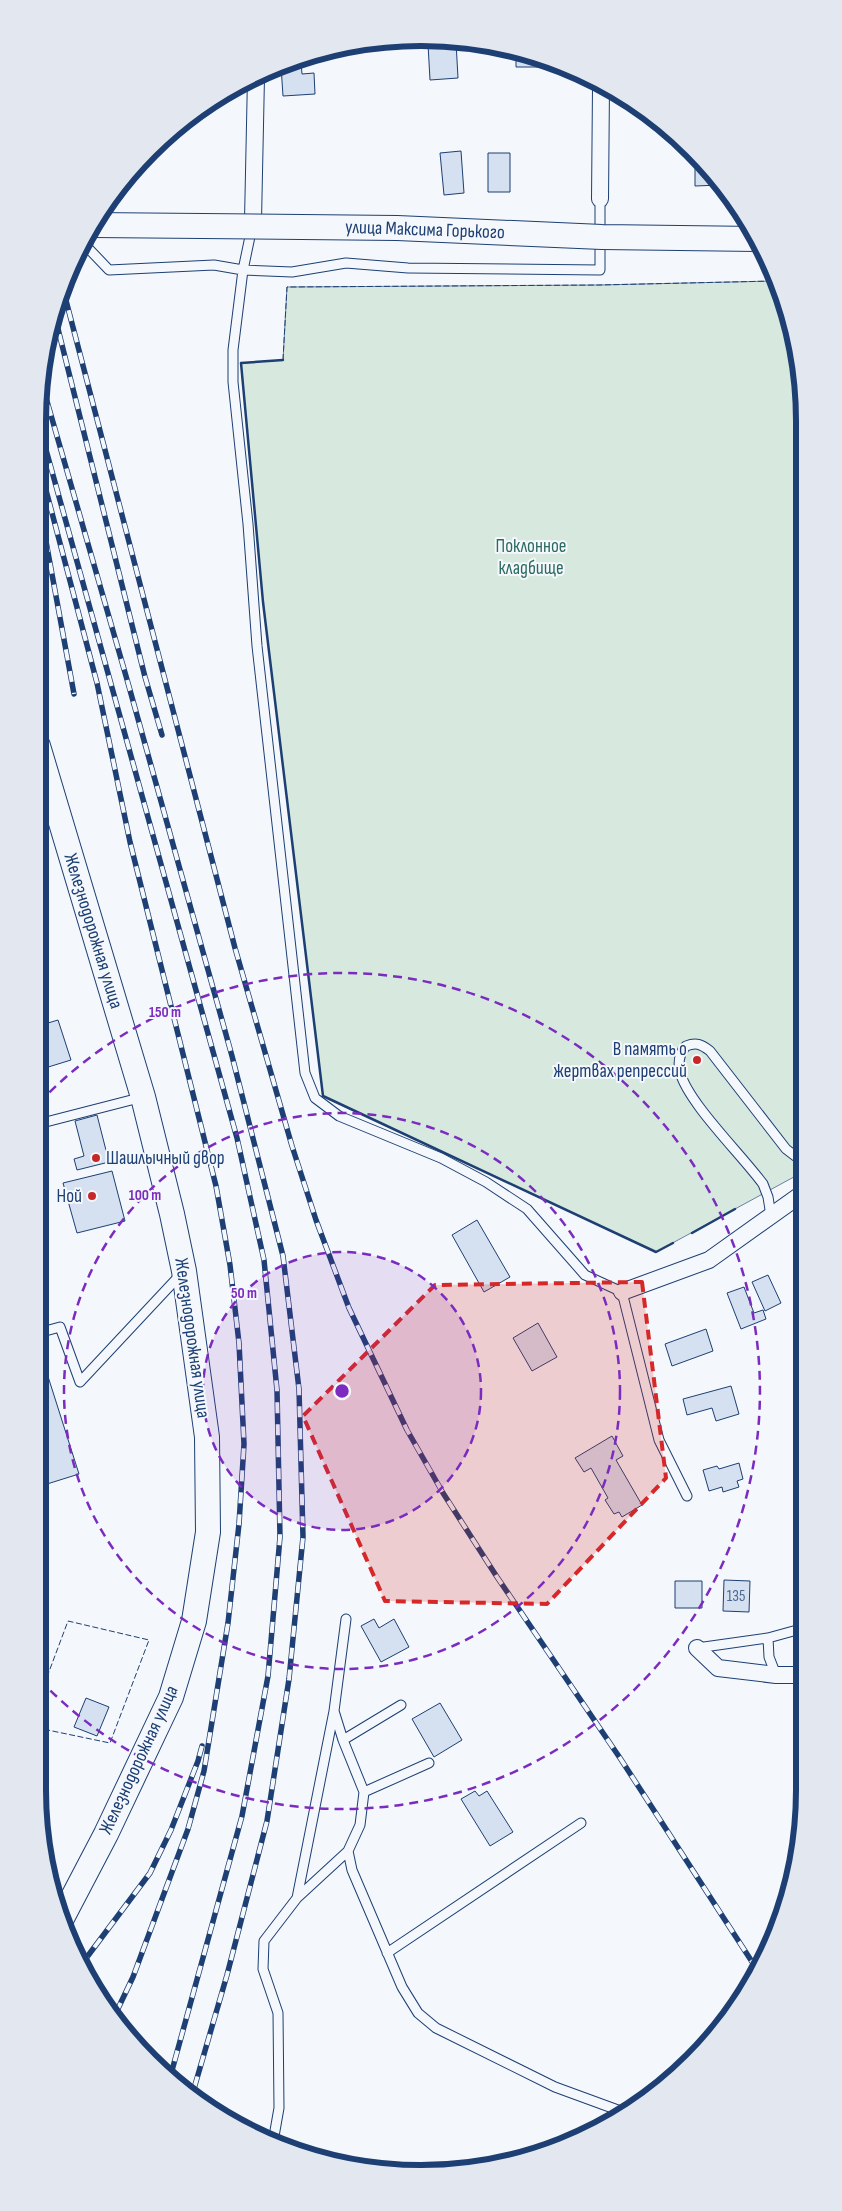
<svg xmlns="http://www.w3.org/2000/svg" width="842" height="2211" font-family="'Sofia Sans Condensed',sans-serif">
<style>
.green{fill:#d7e8df;stroke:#687fa3}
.building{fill:#d5e0f0;stroke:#1d3f73}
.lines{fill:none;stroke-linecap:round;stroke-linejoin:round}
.lane-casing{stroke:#1d3f73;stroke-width:11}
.street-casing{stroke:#1d3f73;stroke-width:18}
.secondary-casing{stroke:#1d3f73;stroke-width:26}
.lane{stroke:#f4f7fb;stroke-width:9}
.street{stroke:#f4f7fb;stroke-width:16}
.secondary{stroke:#f4f7fb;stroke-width:24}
.rail-casing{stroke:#1d3f73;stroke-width:5.5}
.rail{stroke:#f4f7fb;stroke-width:4;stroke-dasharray:11;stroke-linecap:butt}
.secondary-bridge-casing{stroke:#1d3f73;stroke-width:26;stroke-linecap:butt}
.secondary-bridge{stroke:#f4f7fb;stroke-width:24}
.fence{stroke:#1d3f73;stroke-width:1;stroke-dasharray:6 2.5;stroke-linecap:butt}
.wall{stroke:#1d3f73;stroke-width:2.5}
.marked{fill:#d62828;fill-opacity:0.2;stroke:#d62828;stroke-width:4;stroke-dasharray:10 6;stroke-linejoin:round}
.ring{fill:none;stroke:#7b2cbf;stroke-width:2.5;stroke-dasharray:9 6}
.poi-dot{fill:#c62828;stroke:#f4f7fb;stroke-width:2}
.labels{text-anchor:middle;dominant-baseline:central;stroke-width:4;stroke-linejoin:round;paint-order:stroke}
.number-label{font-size:16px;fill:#4b6792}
.street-label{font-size:19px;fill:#1d3f73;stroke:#f4f7fb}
.park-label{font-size:19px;fill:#2c6c60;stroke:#f4f7fb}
.poi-label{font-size:19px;fill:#1d3f73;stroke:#f4f7fb;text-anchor:end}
.rim{fill:none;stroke:#1d3f73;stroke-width:6}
.centre{fill:#7b2cbf;stroke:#f4f7fb;stroke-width:2.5}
.ring-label{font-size:15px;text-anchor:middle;font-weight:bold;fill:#7b2cbf;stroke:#f4f7fb;stroke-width:4;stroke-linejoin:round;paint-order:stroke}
</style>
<rect width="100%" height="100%" fill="#f4f7fb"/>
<path class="green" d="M774 281 801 371 803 1172 656 1252 323 1096 263 602 241 363 283 360 287 287 599 285Z"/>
<path class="building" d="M456 42 458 78 430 80 428 44Z
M516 50 544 61V67H516Z
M301 62 302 74 314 73 315 94 283 96 281 66 287 63Z
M461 151 464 193 444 195 440 153Z
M488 153H510V192H488Z
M695 164H704L721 185 695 186Z
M58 1020 71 1060 45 1068 40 1053 38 1054V1026Z
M97 1115 109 1162 77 1170 74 1159 84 1156 75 1121Z
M112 1171 125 1221 77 1233 63 1183Z
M477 1220 510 1277 484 1292 452 1235Z
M768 1275 781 1303 765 1311 752 1282Z
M744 1287 754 1313 763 1310 766 1319 741 1329 727 1293Z
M538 1323 557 1357 532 1371 513 1338Z
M706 1329 713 1351 672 1366 665 1344Z
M38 1345 79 1474 47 1484 38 1453Z
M731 1386 739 1414 716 1421 712 1408 687 1415 683 1399Z
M612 1436 623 1456 616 1460 642 1505 622 1517 619 1512 614 1514 605 1500 608 1498 591 1468 584 1472 575 1458Z
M739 1463 743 1479 737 1481 739 1487 723 1492 722 1487 709 1491 703 1470 717 1466 719 1469Z
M724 1580 750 1581 749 1612 723 1611Z
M675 1581H702V1608H675Z
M374 1619 379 1628 394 1619 409 1647 381 1662 361 1626Z
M86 1698 109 1707 97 1736 74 1727Z
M440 1703 462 1740 434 1757 412 1719Z
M475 1791 479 1796 487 1791 513 1832 490 1846 461 1799Z"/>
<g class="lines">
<defs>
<path id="lane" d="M252 227 243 270 233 350V382L248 524 257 646 305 1073 315 1098 339 1116 441 1158 486 1182 527 1209 585 1275 622 1292 659 1440 687 1496
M87 235 88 248 109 270 214 265 243 270 292 272 346 263 408 268 600 270V199
M38 1124 143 1097
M771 1216 768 1197 763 1184C742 1155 688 1103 680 1072 678 1062 679 1053 686 1046 696 1042 701 1044 710 1051L786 1149 803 1162
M38 1333 60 1327 80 1382 181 1274
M346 1619 334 1711 343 1740 364 1792
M768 1638 769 1657 776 1675
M697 1648 768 1638 797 1630 804 1631
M343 1740 401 1705
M429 1763 364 1792 360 1825 348 1851 352 1870 402 1987 418 2013 436 2028 555 2087 626 2113
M297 1898 334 1711
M387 1953 581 1823
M273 2142 279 2108 278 2013 263 1969 264 1941 297 1898 348 1851"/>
<path id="street" d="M600 199 601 87
M253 220 256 77
M622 1292 709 1260 803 1193
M697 1648 718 1668 776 1675H804"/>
<path id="secondary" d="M38 746 143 1097 172 1214 184 1271 207 1437 208 1532 194 1621 171 1697 106 1834 61 1920"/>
</defs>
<use href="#lane" class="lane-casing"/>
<use href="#street" class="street-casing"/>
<use href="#secondary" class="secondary-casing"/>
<use href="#lane" class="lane"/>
<use href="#street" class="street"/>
<use href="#secondary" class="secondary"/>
<defs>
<path id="rail" d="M63 289 235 948 292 1146 316 1220 349 1308 407 1430 443 1493 497 1577 620 1758 758 1971
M54 313 145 677 162 735
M42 384 128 683 232 1056 283 1256 299 1389 303 1537 289 1679 267 1821 227 1975 193 2092
M38 421 237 1138 264 1260 277 1390 280 1537 268 1676 242 1816 171 2074
M38 460 97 683 130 842 216 1186 230 1265 239 1343 244 1444 239 1524 228 1623 204 1771 188 1829 133 1977 114 2017
M38 498 74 694
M81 1965 150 1873 171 1830 198 1761 202 1746"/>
</defs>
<use href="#rail" class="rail-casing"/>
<use href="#rail" class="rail"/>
<defs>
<path id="secondary-bridge" d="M93 225 397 228 602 237 757 239"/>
</defs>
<use href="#secondary-bridge" class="secondary-bridge-casing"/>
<use href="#secondary-bridge" class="secondary-bridge"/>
<path class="fence" d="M283 360 287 287 599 285 774 281
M38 1701 68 1621 149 1640 110 1743 38 1728"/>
<path class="wall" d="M283 360 241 363 263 602 323 1096 656 1252 673 1243
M692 1233 735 1209"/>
</g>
<path class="marked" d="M642 1282 666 1478 547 1604 385 1601 303 1416 435 1285Z"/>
<circle cx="342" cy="1391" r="139" fill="#7b2cbf" fill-opacity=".12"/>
<g class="ring">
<circle cx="342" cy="1391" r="139"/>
<circle cx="342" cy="1391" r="278"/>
<path d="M39 1103A418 418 0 1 1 39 1679"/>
</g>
<g class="poi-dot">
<circle cx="697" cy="1060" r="5"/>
<circle cx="96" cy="1158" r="5"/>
<circle cx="92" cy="1196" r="5"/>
</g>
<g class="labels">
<g class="number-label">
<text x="736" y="1596">135</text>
</g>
<g class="street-label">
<text transform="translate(425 230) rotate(2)">улица Максима Горького</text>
<text transform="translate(93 931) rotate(73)">Железнодорожная улица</text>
<text transform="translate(192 1338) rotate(82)">Железнодорожная улица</text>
<text transform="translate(139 1760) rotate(-65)">Железнодорожная улица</text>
</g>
<g class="park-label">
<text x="531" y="546">Поклонное<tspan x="531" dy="22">кладбище</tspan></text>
</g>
<g class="poi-label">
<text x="687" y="1049">В память о<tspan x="687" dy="22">жертвах репрессий</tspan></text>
<text x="106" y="1158" text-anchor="start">Шашлычный двор</text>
<text x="82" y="1196">Ной</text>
</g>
</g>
<path d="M0 0H842V2211H0ZM421 46H421A375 375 0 0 1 796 421V1790A375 375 0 0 1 421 2165H421A375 375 0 0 1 46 1790V421A375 375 0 0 1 421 46Z" fill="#e3e8f0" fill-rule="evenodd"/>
<path class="rim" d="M421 46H421A375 375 0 0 1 796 421V1790A375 375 0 0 1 421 2165H421A375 375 0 0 1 46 1790V421A375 375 0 0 1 421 46Z"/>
<circle cx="342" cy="1391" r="8" class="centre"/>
<g class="ring-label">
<text x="165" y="1017">150 m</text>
<text x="145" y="1200">100 m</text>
<text x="244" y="1298">50 m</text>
</g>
</svg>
